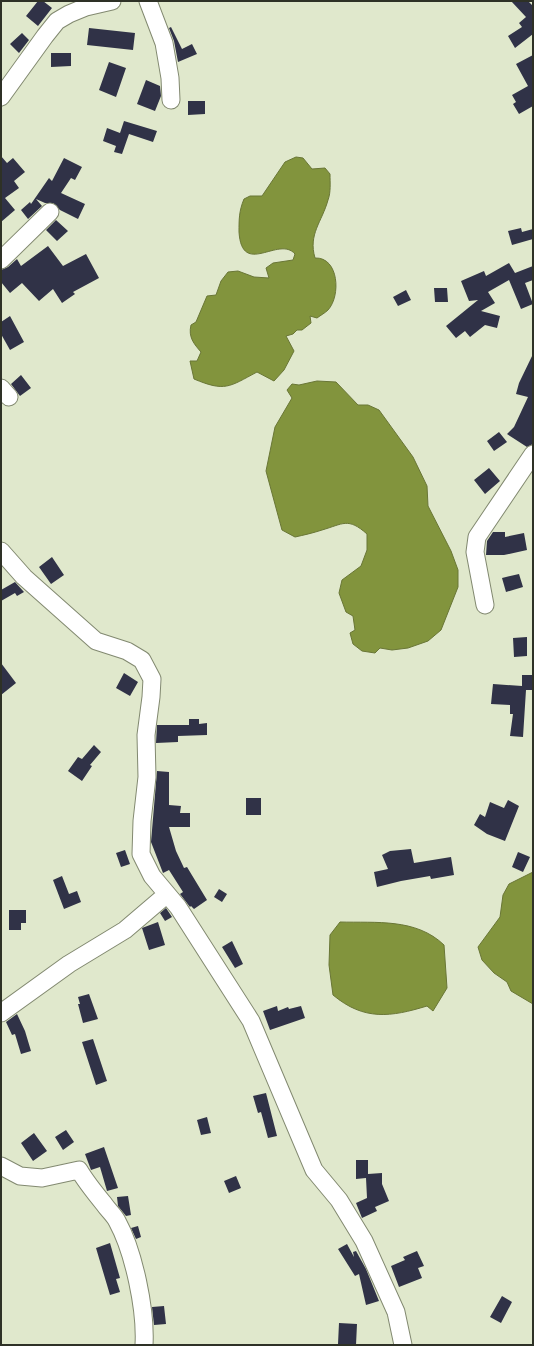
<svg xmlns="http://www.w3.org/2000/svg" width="534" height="1346" font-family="'Roboto Condensed',sans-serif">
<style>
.water{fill:#82943d;stroke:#697636}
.building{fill:#303247}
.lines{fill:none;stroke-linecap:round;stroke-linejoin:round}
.minor-casing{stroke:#828970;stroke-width:19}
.minor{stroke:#fff;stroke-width:17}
</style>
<rect width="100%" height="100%" fill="#e0e8cc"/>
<path class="water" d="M296 157 303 158 312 169 325 168 330 174C330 183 331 192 328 200 322 222 308 234 315 258 339 257 341 296 328 310 325 313 321 315 317 318L310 316 311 323 302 330H297L293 334 286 336 294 351 284 370 274 381 257 372C229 387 225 392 194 379L190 361H197L201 352C194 344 188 337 191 325L196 322 207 296 216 295 221 281 228 272 238 271 254 277 269 278 266 268 273 263 293 260 295 254C279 235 242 278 239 232 239 219 239 211 244 199L250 196H262L285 162Z
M317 381 336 382 358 405H368L379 410 413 457 427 486 428 506 451 551 458 570V587L441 630 428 641 408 648 392 650 380 648 375 653 362 651 353 644 350 633 355 630 353 616 346 612 339 593 342 580 361 566 367 550V534C348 517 343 524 322 530 313 533 304 535 295 537L282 530 266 471 275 427 292 398 287 390 292 384 299 385Z
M533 872V1004L511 991 507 982 494 973 482 960 478 947 500 917 503 895 509 884Z
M340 922C376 923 416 918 444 945L447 988 433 1011 427 1006C391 1017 364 1021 333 995L329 965 330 935Z"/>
<path class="building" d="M38 1H43L52 8 38 26 26 16Z
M511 1H528L533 6V34L515 48 508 36 522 27 519 23 526 17Z
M171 27 182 49 192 44 197 54 178 62 174 41 169 28Z
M89 28 135 33 133 50 87 45Z
M22 33 29 40 19 53 10 44Z
M51 53H71V66L51 67Z
M533 55V106L519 114 513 104 516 102 512 95 528 86 516 64Z
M109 62 126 68 116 97 99 90Z
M146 80 160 86 161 96 155 111 137 104Z
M188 101H205V114L188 115Z
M124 121 157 131 153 142 129 134 122 154 114 152 116 146 103 141 107 128 120 133Z
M1 156 7 163 13 158 25 172 14 181 19 188 5 198 15 210 1 222Z
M64 158 82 167 75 180 71 178 61 193 85 204 78 219 60 210 53 203H45L36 199 42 206 28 219 21 210 30 202 31 204 49 178 52 181Z
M56 220 68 231 57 241 46 230Z
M521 228 522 232 533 229V239L512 245 508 231Z
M48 246 63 266 86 254 99 278 73 292 75 294 62 303 53 289 39 301 22 283 10 293 1 282V270L8 267 17 259 21 266Z
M509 263 515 273 533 266V280L525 283 533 304 521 309 509 280 488 292 495 303 481 311 500 316 497 328 485 325 470 337 465 331 456 338 446 326 478 300 469 301 461 281 484 271 486 276Z
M434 288H447L448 302H435Z
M406 290 411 300 398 306 393 297Z
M10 316 24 342 10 350 1 334V322Z
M533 354V444L527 447 507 434 514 427 528 397 516 394 519 383Z
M21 375 31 388 20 396 11 384Z
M499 432 507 442 494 451 487 441Z
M489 468 500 481 485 494 474 480Z
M493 532H505V537L524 533 527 550 504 555H486L487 541Z
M52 557 64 575 51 584 39 567Z
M519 574 523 587 506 592 502 578Z
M15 582 24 592 17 596 15 593 1 601V590Z
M527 637V656L514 657 513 638Z
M1 663 16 683 1 695Z
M124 673 138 682 130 696 116 688Z
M522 675H533V690H526L523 737 510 736 513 714H510V705L491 704 493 684 522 686Z
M189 719H199V724L207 723V735L178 736V742L156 743 157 725H189Z
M94 745 101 752 90 765 92 766 82 781 68 771 78 757 82 759Z
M157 771 169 772V805L181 806 180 813H190V827H169L176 851 184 868 187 867 207 900 194 909 191 906 190 907 180 894 183 892 169 870 163 873 151 842Z
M246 798H261V815H246Z
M508 800 519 806 505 841 487 834 474 825 480 814 485 817 490 802 504 808Z
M411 849 414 863 451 857 454 875 431 879 430 876 401 881 377 887 374 872 388 869 382 855 390 851Z
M125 850 130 864 121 867 116 853Z
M518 852 530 857 523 872 512 867Z
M62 876 69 894 77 891 81 902 64 909 53 880Z
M219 889 227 894 222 902 214 897Z
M166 908 172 917 165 921 160 913Z
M9 910H26V923H21V930H9Z
M158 922 165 945 149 950 142 928Z
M232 941 243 964 235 968 222 947Z
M89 994 98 1019 83 1023 78 1004H80L78 997Z
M277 1006 278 1011 288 1007 289 1009 301 1006 305 1018 270 1030 263 1011Z
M17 1014 25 1031 31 1051 21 1054 15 1034 12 1035 6 1022Z
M93 1039 107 1081 96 1085 82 1042Z
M266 1093 277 1136 268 1138 261 1112 258 1113 253 1096Z
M207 1117 211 1133 201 1135 197 1120Z
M66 1130 74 1142 63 1150 55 1137Z
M34 1133 47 1151 33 1161 21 1143Z
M104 1147 118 1188 107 1191 100 1167 91 1170 85 1154Z
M356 1160H368V1174L382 1173V1184L389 1201 375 1207 377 1211 362 1218 356 1203 367 1198 366 1178 356 1179Z
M236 1176 241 1188 229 1193 224 1181Z
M128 1196 131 1215 126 1216 118 1206 117 1197Z
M138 1226 141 1237 136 1239 131 1228Z
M110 1243 120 1278 116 1279 120 1292 110 1295 96 1248Z
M347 1244 354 1257 353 1252 356 1251 366 1269 379 1301 366 1305 359 1274 355 1276 338 1249Z
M417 1251 424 1266 418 1268 422 1278 399 1287 391 1266 405 1260 403 1257Z
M502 1296 512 1302 501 1323 490 1317Z
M164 1306 166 1324 154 1325 152 1307Z
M339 1323 357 1324 356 1345 338 1344Z"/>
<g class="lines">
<defs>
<path id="minor" d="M148 1 164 43 170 78 171 100
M1 97 45 36 57 21 69 14 86 7 112 1
M1 260 50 212
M1 388 9 397
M1 551 24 577 96 641 127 651 142 660 152 679 151 697 146 735 147 777 142 821 141 854 152 876 178 907 251 1021 314 1170 339 1200 364 1241 396 1312 403 1345
M485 605 475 552 477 537 533 454
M1 1013 69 964 125 930 166 895
M1 1166 20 1176 42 1178 79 1170C86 1182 95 1193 104 1204 108 1210 114 1215 117 1221 134 1252 146 1310 144 1345"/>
</defs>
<use href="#minor" class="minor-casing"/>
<use href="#minor" class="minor"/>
</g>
<rect width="534" height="1346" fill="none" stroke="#2e3126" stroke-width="4"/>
</svg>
